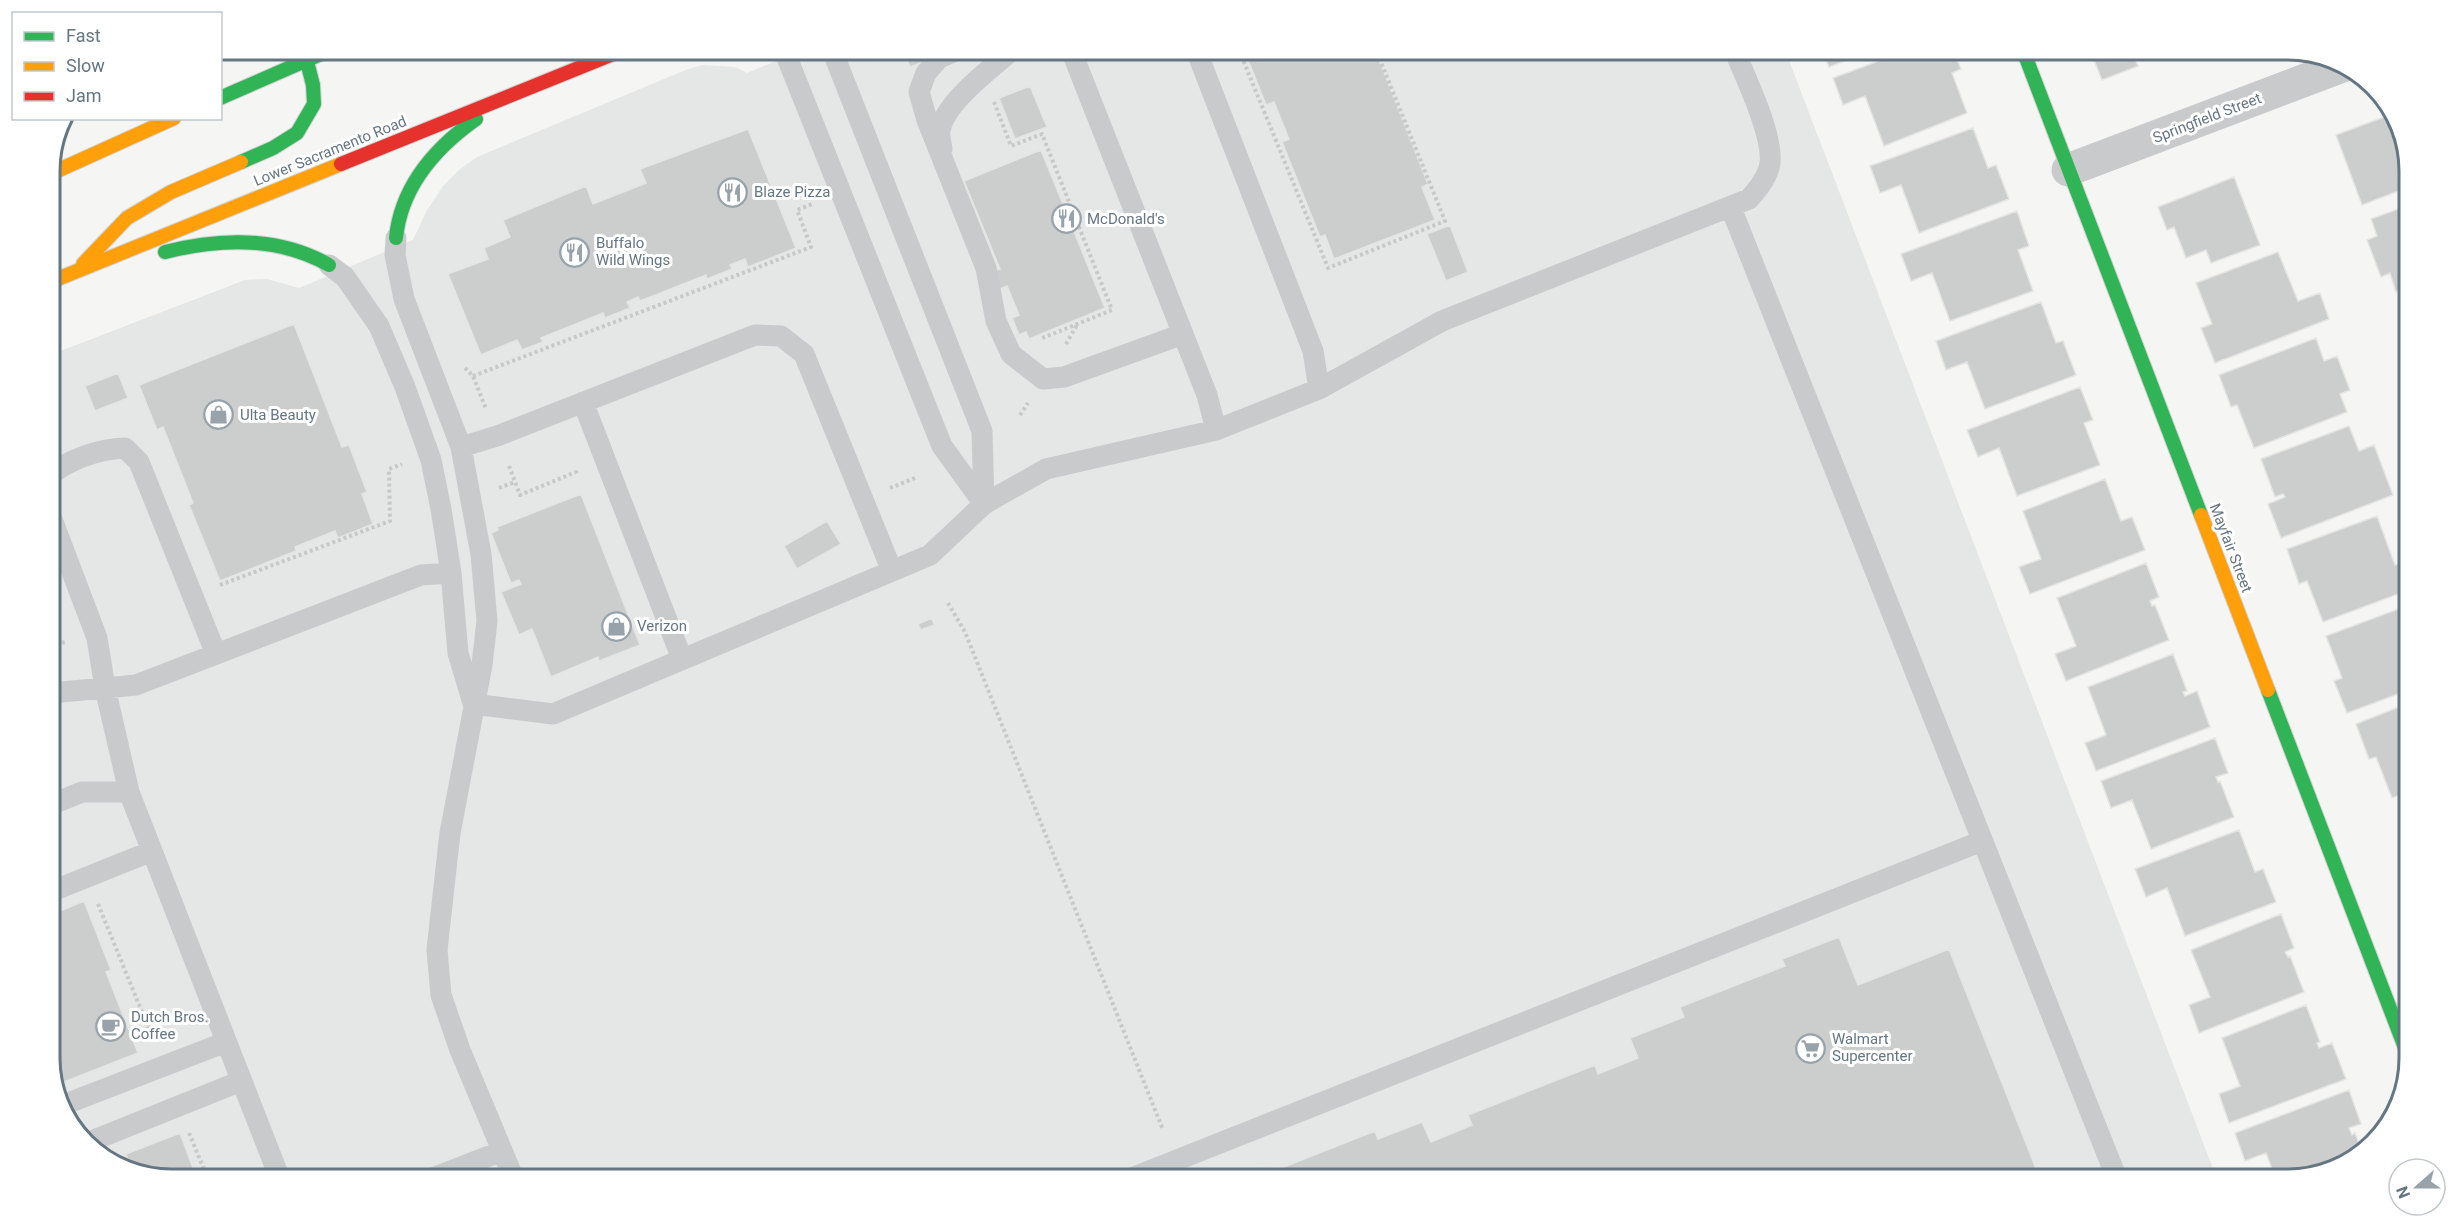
<svg xmlns="http://www.w3.org/2000/svg" width="2459" height="1229" font-family="Roboto,sans-serif">
<style>
.built{fill:#e5e6e6}
.building{fill:#cccdcd;stroke:#e4e4e3;stroke-width:1.5}
.lines{fill:none;stroke-linecap:round;stroke-linejoin:round}
.fast-casing{stroke:#d1d2d3;stroke-width:16}
.slow-casing{stroke:#d1d2d3;stroke-width:16}
.jam-casing{stroke:#d1d2d3;stroke-width:16}
.path{stroke:#c7c8c8;stroke-width:4;stroke-dasharray:3 3;stroke-linecap:butt}
.lane{stroke:#c9cacb;stroke-width:21}
.street{stroke:#c9cacb;stroke-width:33}
.fast{stroke:#30b455;stroke-width:14}
.slow{stroke:#ff9f0a;stroke-width:14}
.jam{stroke:#e5322d;stroke-width:14}
.labels{text-anchor:middle;dominant-baseline:central;stroke-width:6;stroke-linejoin:round;paint-order:stroke}
.street-label{font-size:15px;fill:#657683;stroke:#fff}
.poi-label{font-size:15px;fill:#657683;stroke:#fff;text-anchor:start}
.rim{fill:none;stroke:#657683;stroke-width:3}
</style>
<rect width="100%" height="100%" fill="#f5f5f3"/>
<path class="built" d="M803 50H1785L2217 1179H171L118 1167 70 1126 50 1066V355L245 280 267 279 299 288 413 240 426 212 443 186 459 170 477 157 688 69 703 65 720 66 735 67 747 73Z"/>
<path class="building" d="M903 50H920L925 61 910 67Z
M1244 50H1375L1428 184 1422 187 1435 220 1334 259 1325 235 1320 237 1282 142 1289 139 1274 102 1266 105Z
M1822 50H1873L1829 67Z
M1908 50H1953L1961 69 1952 73 1967 113 1884 146 1865 96 1843 105 1833 78Z
M2090 50H2131L2138 66 2102 80Z
M2135 50H2153L2138 55Z
M1030 86 1047 127 1015 139 999 98Z
M2392 114 2409 163V187L2362 205 2336 135Z
M1973 128 1988 168 1996 165 2009 199 1919 233 1901 185 1880 193 1870 166Z
M748 129 796 248 748 267 745 259 730 265 732 269 707 279 706 275 640 301 638 297 627 302 630 308 605 318 603 313 541 338 543 342 522 350 517 340 481 355 448 274 488 259 484 248 510 237 503 220 586 186 593 204 646 183 640 169Z
M1041 150 1105 308 1029 339 1026 332 1019 335 1012 318 1019 315 1007 286 1000 289 993 271 1000 269 964 181Z
M2234 177 2260 245 2211 263 2206 250 2186 258 2174 227 2167 230 2158 207Z
M2409 205V287L2396 292 2390 273 2381 277 2367 240 2377 236 2371 219Z
M2017 211 2029 246 2018 250 2033 291 1950 321 1932 273 1911 281 1901 254Z
M1450 225 1468 272 1446 281 1427 234Z
M2278 252 2298 301 2320 293 2329 319 2215 363 2201 328 2212 324 2196 283Z
M2041 302 2056 343 2063 341 2076 375 1985 409 1967 362 1946 370 1936 341Z
M294 324 342 447 349 445 367 492 362 494 373 524 338 538 335 531 295 547 296 551 220 581 189 505 193 503 163 427 157 430 139 385Z
M2316 338 2324 361 2337 356 2350 390 2340 394 2347 412 2254 448 2237 405 2231 407 2219 375Z
M118 373 128 398 95 411 85 386Z
M2080 387 2093 420 2084 423 2100 465 2017 496 1999 448 1978 457 1967 430Z
M2349 426 2359 451 2374 445 2393 495 2281 538 2268 504 2285 497 2283 494 2275 497 2261 459Z
M2105 479 2121 521 2132 517 2145 550 2030 594 2019 567 2041 559 2023 511Z
M581 494 640 645 599 661 598 657 551 677 532 629 519 635 501 592 521 584 519 580 511 583 491 533 498 530 497 527Z
M2377 516 2395 565 2409 560V590L2323 622 2307 581 2299 584 2287 549Z
M827 521 841 544 797 569 784 546Z
M2146 563 2159 597 2150 601 2152 606 2155 605 2169 640 2066 681 2055 654 2076 646 2057 598Z
M50 586 56 601 50 603Z
M2409 605V690L2347 713 2334 681 2342 678 2326 636Z
M932 618 934 625 921 630 918 624Z
M2173 654 2187 691 2183 692 2185 696 2197 691 2210 727 2096 771 2085 743 2106 735 2088 687Z
M2409 703V792L2392 798 2376 757 2369 759 2356 724Z
M2215 738 2228 773 2216 777 2218 782 2220 781 2234 817 2151 849 2132 800 2111 808 2101 781Z
M2409 806V837L2399 810Z
M2239 830 2255 872 2263 869 2276 902 2185 936 2167 888 2146 897 2135 869Z
M2409 852V868L2404 854Z
M84 901 111 970 106 972 138 1053 56 1085 50 1066V915Z
M2281 914 2294 948 2285 952 2288 957 2290 956 2304 992 2199 1033 2189 1005 2210 997 2191 950Z
M1839 937 1858 985 1949 949 2040 1179H1235L1269 1166 1271 1172 1375 1131 1378 1139 1422 1122 1431 1142 1472 1125 1468 1115 1595 1065 1598 1074 1638 1058 1630 1038 1684 1017 1680 1007 1785 966 1782 959Z
M2306 1005 2320 1042 2317 1043 2319 1048 2332 1043 2346 1079 2229 1123 2219 1094 2240 1086 2222 1038Z
M2349 1090 2361 1124 2349 1128 2352 1135 2355 1133 2362 1151 2355 1159 2288 1179H2276L2266 1153 2245 1161 2235 1133Z
M180 1133 197 1179 171 1180 117 1167 129 1162 126 1154Z
M2065 1169 2069 1179H2040Z"/>
<g class="lines">
<defs>
<path id="fast" d="M2023 50 2201 515
M220 98 330 50
M241 162 273 148 297 133 314 104 313 85 304 50
M396 238C401 187 435 148 476 119
M165 252C220 238 278 236 329 265
M2268 690 2409 1058"/>
<path id="slow" d="M50 174 174 118
M83 264 127 218 171 192 241 162
M50 282 341 164
M2201 515 2268 690"/>
<path id="jam" d="M341 164 623 50"/>
</defs>
<use href="#fast" class="fast-casing"/>
<use href="#slow" class="slow-casing"/>
<use href="#jam" class="jam-casing"/>
<path class="path" d="M1239 50 1328 268 1445 221 1376 50
M994 102 1011 146 1042 134 1112 310 1040 339
M1066 344 1077 325
M465 368 473 376 486 409
M473 376 811 247 797 210 812 204
M1020 415 1028 403
M509 466 520 495 576 472 577 474
M499 488 515 482
M890 488 915 478
M220 585 390 521 389 469 402 464
M948 603 965 632 1163 1130
M50 645 66 642
M98 904 153 1039
M189 1133 208 1179"/>
<path class="lane" d="M784 50 942 446 984 504
M832 50 982 431 984 504
M958 50 939 58 926 73 919 92 927 120 986 268 996 321 1011 354 1043 379 1064 377 1183 334
M1071 50 1207 395 1216 430
M1196 50 1313 351 1319 389
M942 149C941 143 939 136 940 130 946 101 991 69 1012 50
M1731 208 2117 1179
M396 238 395 255 404 299 461 447 481 554 487 621 482 665 450 833 437 950 441 995 460 1050 514 1179
M329 265 345 277 379 326 405 387 431 460 441 509 451 573 458 653 472 700
M583 402 682 659
M461 447 497 436 755 335 781 336 804 354 892 571
M50 476C68 459 100 449 125 448L139 462 216 654
M50 514 97 638 105 688 50 693
M473 704 553 714 930 555 984 504 1046 469 1216 430 1319 389 1442 321 1749 199C1757 190 1765 181 1769 168 1777 142 1745 76 1734 50
M50 805 82 792H129
M50 892 152 851
M63 1105 226 1042
M89 1142 241 1081
M280 1179 129 792 105 688 136 685 421 575 451 573
M430 1179 502 1151
M1129 1179 1982 841"/>
<path class="street" d="M2068 170 2345 65"/>
<use href="#fast" class="fast"/>
<use href="#slow" class="slow"/>
<use href="#jam" class="jam"/>
</g>
<defs>
<symbol id="restaurant-ring" viewBox="-11 -11 22 22"><circle r="9.5" fill="#fff" stroke="#97a2aa" stroke-width="1.5"/><path d="M-5-6h1v4h1v-4h1v4h1v-4h1v5L-1.5 .5V6h-2V.5L-5-1ZM5-6V6H3V1.5H1.5Q1.5-4 5-6Z" fill="#97a2aa"/></symbol>
<symbol id="shop-ring" viewBox="-11 -11 22 22"><circle r="9.5" fill="#fff" stroke="#97a2aa" stroke-width="1.5"/><path d="M-5-2.5h2.3a2.7 3.5 0 0 1 5.4 0H5L5.5 6h-11ZM-1.5-2.5h3a1.5 2.3 0 0 0-3 0Z" fill="#97a2aa"/></symbol>
<symbol id="cafe-ring" viewBox="-11 -11 22 22"><circle r="9.5" fill="#fff" stroke="#97a2aa" stroke-width="1.5"/><path d="M-5.5-4.5H6V0H3Q3 3.5 0 3.5H-2.5Q-5.5 3.5-5.5 0ZM3-3.2v2h1.7v-2ZM-6 4.5H4V6H-6Z" fill="#97a2aa"/></symbol>
<symbol id="supermarket-ring" viewBox="-11 -11 22 22"><circle r="9.5" fill="#fff" stroke="#97a2aa" stroke-width="1.5"/><path d="M-6-5.5h2.5l.6 2H6L4.5 2H-2.5L-4.4-4H-6ZM-1.5 3.2a1.3 1.3 0 1 0 .1 0ZM3 3.2a1.3 1.3 0 1 0 .1 0Z" fill="#97a2aa"/></symbol>
</defs>
<g fill-rule="evenodd">
<use href="#restaurant-ring" x="716" y="176" width="33" height="33"/>
<use href="#restaurant-ring" x="1050" y="202" width="33" height="33"/>
<use href="#restaurant-ring" x="558" y="236" width="33" height="33"/>
<use href="#shop-ring" x="202" y="398" width="33" height="33"/>
<use href="#shop-ring" x="600" y="610" width="33" height="33"/>
<use href="#cafe-ring" x="94" y="1010" width="33" height="33"/>
<use href="#supermarket-ring" x="1794" y="1032" width="33" height="33"/>
</g>
<g class="labels">
<g class="street-label">
<text transform="translate(2207 118) rotate(-21)">Springfield Street</text>
<text transform="translate(330 151) rotate(-22)">Lower Sacramento Road</text>
<text transform="translate(2231 548) rotate(69)">Mayfair Street</text>
</g>
<g class="poi-label">
<text x="754" y="192">Blaze Pizza</text>
<text x="1087" y="219">McDonald's</text>
<text x="596" y="243">Buffalo<tspan x="596" dy="17">Wild Wings</tspan></text>
<text x="240" y="415">Ulta Beauty</text>
<text x="637" y="626">Verizon</text>
<text x="131" y="1017">Dutch Bros.<tspan x="131" dy="17">Coffee</tspan></text>
<text x="1832" y="1039">Walmart<tspan x="1832" dy="17">Supercenter</tspan></text>
</g>
</g>
<path d="M0 0H2459V1229H0ZM171 60H2288A111 111 0 0 1 2399 171V1058A111 111 0 0 1 2288 1169H171A111 111 0 0 1 60 1058V171A111 111 0 0 1 171 60Z" fill="#fff" fill-rule="evenodd"/>
<path class="rim" d="M171 60H2288A111 111 0 0 1 2399 171V1058A111 111 0 0 1 2288 1169H171A111 111 0 0 1 60 1058V171A111 111 0 0 1 171 60Z"/>
<rect x="12" y="12" width="210" height="108" fill="#ffffff" stroke="#c1c8cd" stroke-width="1.5"/>
<rect x="24" y="32" width="30" height="9" fill="#30b455" stroke="#c1c8cd" stroke-width="1.5"/>
<text x="66" y="42" font-size="18" fill="#657683">Fast</text>
<rect x="24" y="62" width="30" height="9" fill="#ff9f0a" stroke="#c1c8cd" stroke-width="1.5"/>
<text x="66" y="72" font-size="18" fill="#657683">Slow</text>
<rect x="24" y="92" width="30" height="9" fill="#e5322d" stroke="#c1c8cd" stroke-width="1.5"/>
<text x="66" y="102" font-size="18" fill="#657683">Jam</text>
<g transform="translate(2417 1187) rotate(249)"><circle r="28" fill="#ffffff" stroke="#c1c8cd" stroke-width="1.5"/>
<path d="M0-4.5L10 22L0 15L-10 22Z" fill="#97a2aa"/>
<text y="-9" font-size="16" font-weight="bold" text-anchor="middle" fill="#657683">N</text>
</g>
</svg>
